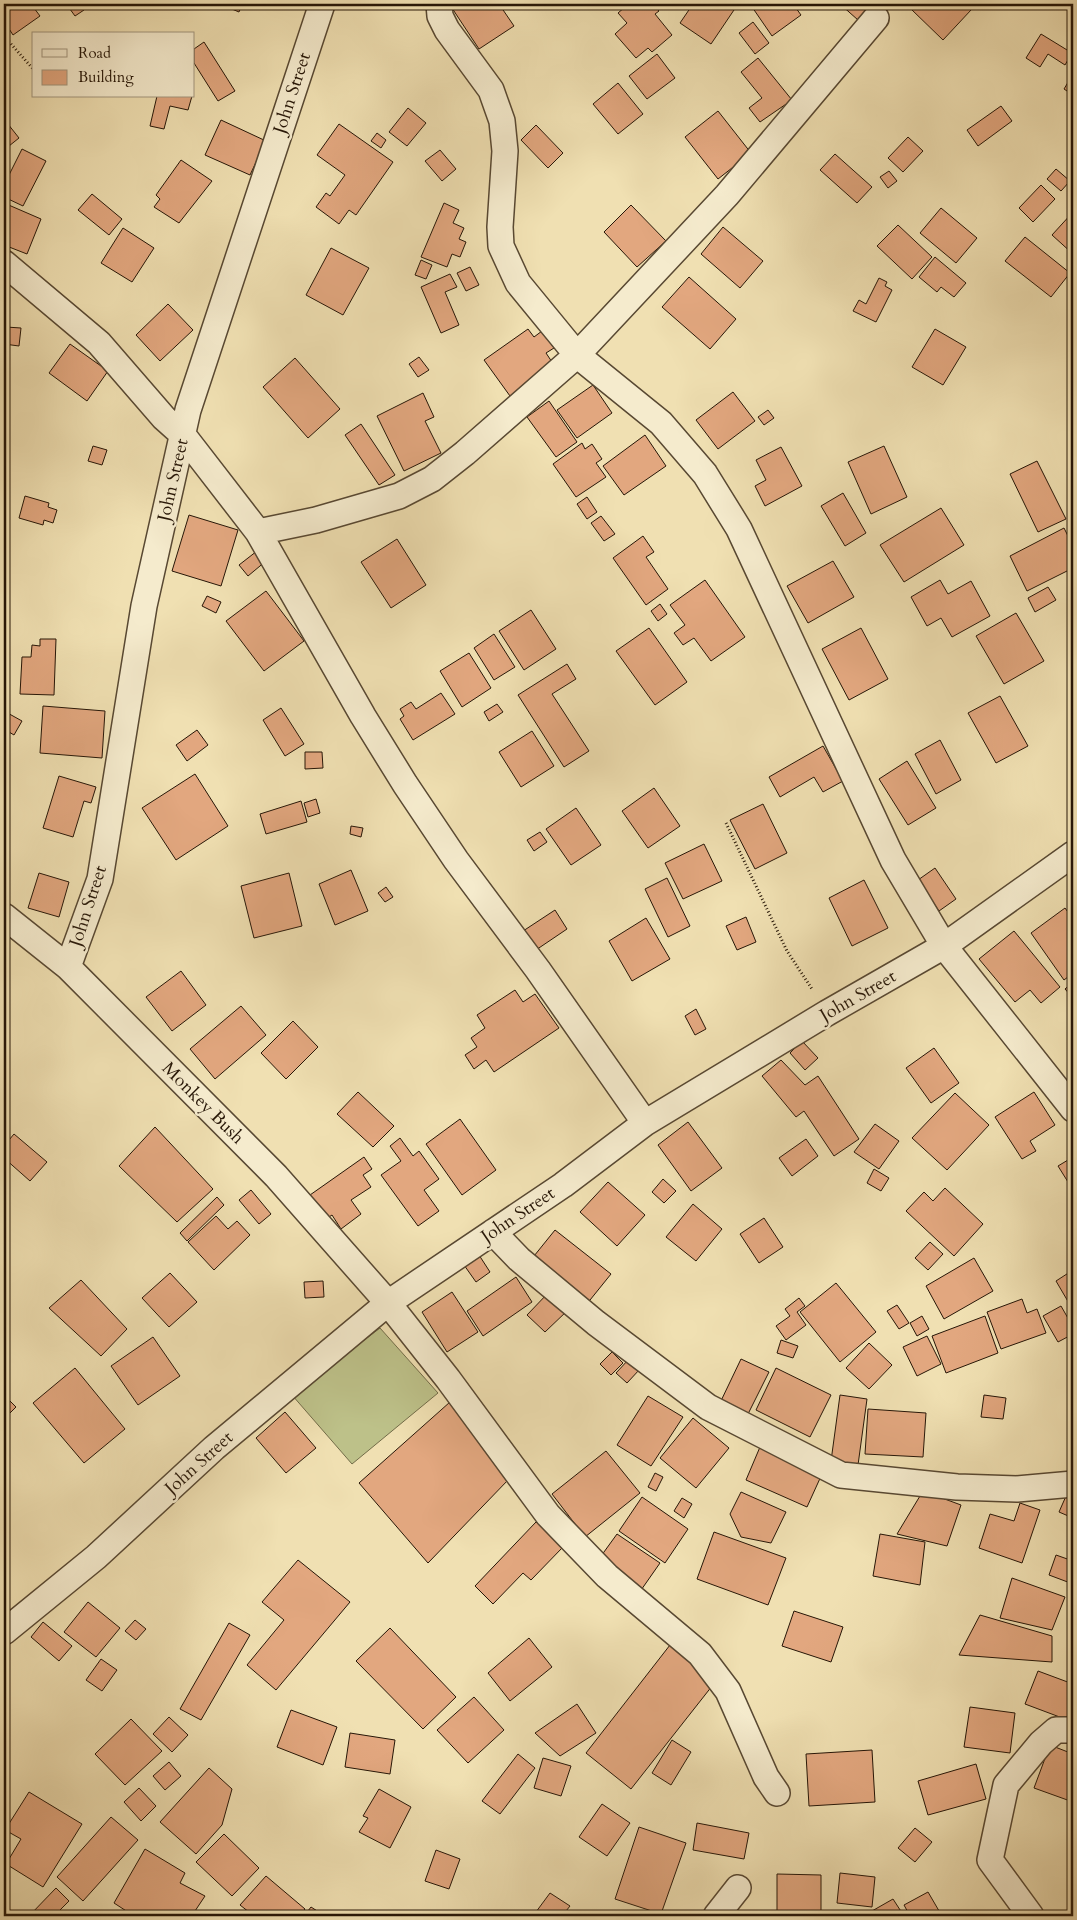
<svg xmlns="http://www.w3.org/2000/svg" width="1077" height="1920" font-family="Cardo,serif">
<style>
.garden{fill:#bdc189;stroke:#726c48}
.building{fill:#e2a77f;stroke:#261607}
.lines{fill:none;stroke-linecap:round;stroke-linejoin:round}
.street-casing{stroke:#584832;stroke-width:28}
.path{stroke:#261607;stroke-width:3;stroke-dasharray:1 2.5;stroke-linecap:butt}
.street{stroke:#f5ebcd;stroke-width:25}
.labels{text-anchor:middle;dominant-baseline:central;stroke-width:5;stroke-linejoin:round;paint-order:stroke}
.street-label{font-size:18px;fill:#261607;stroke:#f5ebcd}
</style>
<rect width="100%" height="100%" fill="#f0e0b2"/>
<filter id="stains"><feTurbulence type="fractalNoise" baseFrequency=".004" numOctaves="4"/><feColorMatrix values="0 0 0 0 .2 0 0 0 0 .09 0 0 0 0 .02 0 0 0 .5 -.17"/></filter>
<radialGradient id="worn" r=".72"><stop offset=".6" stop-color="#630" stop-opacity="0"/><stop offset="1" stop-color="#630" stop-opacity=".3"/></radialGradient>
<path class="garden" d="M380 1328 438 1393 352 1464 292 1395Z"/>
<path class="building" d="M4 4H31L40 16 13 35 4 21Z
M69 4H80L84 10 75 16 67 5Z
M220 4H242L239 12Z
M452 4H499L514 26 479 49 450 5Z
M623 4H653L659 11 655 14 672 35 652 52 648 48 636 58 615 34 627 23 618 13 625 7Z
M693 4H731L736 7 711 44 680 23Z
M750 4H793L801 15 772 36Z
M840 4H872L858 20Z
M916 4H965L971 10 943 40 911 9Z
M753 22 769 43 755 54 739 33Z
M1041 34 1072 53 1065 65 1048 54 1040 67 1026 58Z
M204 42 235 91 218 101 194 63V49Z
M657 54 675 78 647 99 629 76Z
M758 58 792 100 760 122 749 108 762 98 741 72Z
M1073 74V95L1064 89Z
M618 83 643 114 618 134 593 104Z
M157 96H192L188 110 170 106 164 129 150 126Z
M1001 106 1012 121 978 146 967 130Z
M408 108 426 123 407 146 389 132Z
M718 111 751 153 718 179 685 137Z
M4 119 19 138 4 150Z
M221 120 266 141 250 175 205 155Z
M339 124 393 162 356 215 349 210 339 224 316 207 326 193 330 196 345 175 317 155Z
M536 125 563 153 548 168 521 140Z
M377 133 386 140 381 148 371 141Z
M908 137 923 151 903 172 888 158Z
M22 149 46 161 23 206 4 197V185Z
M440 150 456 169 442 181 425 161Z
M835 154 872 187 857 203 820 170Z
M181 160 212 181 179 223 154 207 160 199 156 195Z
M1056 169 1070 181 1061 191 1047 179Z
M889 171 897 181 888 188 880 177Z
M1041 185 1055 199 1033 222 1019 208Z
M92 194 122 219 109 235 78 210Z
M4 203 41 219 27 254 4 245Z
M444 203 459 210 453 223 464 228 459 239 466 242 460 257 452 254 447 267 421 257Z
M631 205 666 241 637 267 604 232Z
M941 208 977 238 956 263 920 233Z
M1073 212V254L1052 235Z
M898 225 932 257 912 279 877 246Z
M723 227 763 261 740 288 701 254Z
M123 228 154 248 132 282 101 263Z
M1025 237 1070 273 1051 297 1005 261Z
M331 248 369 268 343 315 306 295Z
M935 257 966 283 954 297 941 287 937 292 919 277Z
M421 260 432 265 426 279 415 275Z
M470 267 479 285 466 291 457 273Z
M450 274 457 287 445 292 459 325 441 333 421 287Z
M689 277 736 319 710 349 662 307Z
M879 278 887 282 885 286 892 290 876 322 853 311 859 300 866 304Z
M168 304 193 330 160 361 136 335Z
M6 327 21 328 19 346 4 344Z
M528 329 534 337 542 331 554 348 546 353 554 365 510 396 484 360Z
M935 329 966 347 943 385 912 367Z
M70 344 108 371 87 401 49 373Z
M419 357 429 370 418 377 409 364Z
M295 358 340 409 308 438 263 387Z
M4 359 7 360 4 386Z
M593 385 612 413 577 438 557 410Z
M733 392 755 421 718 449 696 420Z
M423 393 434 417 425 421 441 453 404 471 377 416Z
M549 401 577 442 556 457 527 417Z
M768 410 774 418 764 425 758 417Z
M361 424 395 475 379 485 345 435Z
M645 435 666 466 624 495 603 466Z
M582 443 585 449 592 444 602 459 596 463 606 477 576 497 553 464Z
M93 446 107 450 102 465 88 461Z
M884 446 907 497 871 514 848 462Z
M781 447 802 486 765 506 755 486 766 480 756 460Z
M1037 461 1066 519 1038 532 1010 474Z
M843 493 866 533 845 546 821 506Z
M25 496 49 503 48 507 57 510 53 523 44 520 43 525 19 518Z
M587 497 597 512 587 519 577 504Z
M941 508 964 545 904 582 880 545Z
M189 515 238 530 221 586 172 571Z
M601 516 615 534 604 541 591 523Z
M1064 528 1073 546V568L1027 591 1010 556Z
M643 536 654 552 646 557 668 589 646 605 613 558Z
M397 539 426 585 391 608 361 562Z
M257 551 266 561 248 576 239 565Z
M833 561 854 597 808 623 787 586Z
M705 580 745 637 711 661 694 638 683 645 674 633 685 625 670 605Z
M940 580 948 594 971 581 990 616 952 637 941 618 927 626 911 597Z
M1048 587 1056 600 1035 612 1028 598Z
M266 591 304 641 264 671 226 621Z
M207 596 221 602 216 613 202 606Z
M660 604 667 614 658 621 651 611Z
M531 610 556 649 524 670 499 631Z
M1016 613 1044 661 1004 684 976 636Z
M649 628 687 682 655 705 616 651Z
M861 628 888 679 849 700 822 649Z
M494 634 515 667 494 680 474 648Z
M40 639H56L54 695 20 694 22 657H31L32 645 40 646Z
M469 653 491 688 462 707 440 671Z
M567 664 576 679 552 694 589 751 564 767 518 695Z
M441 693 455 714 413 740 400 719 404 716 400 709 411 702 416 709Z
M1000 696 1028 746 996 763 968 713Z
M497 704 503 712 489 721 484 712Z
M43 706 105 711 102 758 40 753Z
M281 708 304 744 285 756 263 720Z
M4 711 22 721 14 735 4 729Z
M197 730 208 745 187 761 176 745Z
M532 731 554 766 521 787 499 752Z
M940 740 961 780 936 794 915 754Z
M823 746 843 781 823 792 814 777 780 797 769 777Z
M305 752H322L323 768 305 769Z
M907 761 936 808 908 825 879 779Z
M195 774 228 826 176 860 142 808Z
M59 776 96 787 91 803 84 801 73 837 43 828Z
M654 788 680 826 648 848 622 811Z
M316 799 320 813 308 817 304 803Z
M301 801 307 822 266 834 260 814Z
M763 804 787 853 755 869 730 820Z
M576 808 601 845 571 865 546 829Z
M351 826 363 828 361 837 350 834Z
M540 832 547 842 534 851 527 840Z
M704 844 722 881 683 899 665 863Z
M935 868 956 899 939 911 918 880Z
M351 870 368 911 335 925 319 884Z
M39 873 69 882 59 917 28 908Z
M289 873 302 926 254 938 241 886Z
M667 878 690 926 668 937 645 889Z
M864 880 888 928 852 946 829 898Z
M386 887 393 897 385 902 378 893Z
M1065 908 1073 919V973L1064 980 1031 933Z
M555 910 567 929 530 954 517 935Z
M746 917 756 942 737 950 726 926Z
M646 918 670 959 632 981 609 941Z
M1014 931 1060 987 1041 1003 1030 990 1015 1002 979 959Z
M181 971 206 1005 172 1031 146 997Z
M1073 982V998L1065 989Z
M515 990 523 1002 535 994 559 1028 494 1072 486 1060 474 1069 465 1055 477 1047 471 1038 485 1028 477 1015Z
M241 1006 266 1035 215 1079 190 1049Z
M696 1009 706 1029 695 1035 685 1016Z
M293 1021 318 1047 286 1079 261 1053Z
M802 1041 818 1058 805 1070 790 1053Z
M934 1048 959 1083 931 1103 906 1068Z
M781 1060 805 1085 818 1076 859 1139 834 1156 804 1111 796 1117 762 1076Z
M358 1092 394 1126 373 1147 337 1114Z
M1034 1092 1055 1125 1030 1141 1036 1151 1022 1159 995 1117Z
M955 1093 989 1125 947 1170 912 1138Z
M460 1119 496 1170 462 1195 426 1144Z
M688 1122 722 1168 691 1191 658 1145Z
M875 1124 899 1141 879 1169 854 1152Z
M155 1127 213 1189 177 1222 119 1166Z
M14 1134 47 1162 30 1181 4 1158V1146Z
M400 1138 413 1156 419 1151 439 1179 424 1190 439 1211 418 1226 381 1175 401 1161 390 1146Z
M806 1139 818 1156 792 1176 779 1158Z
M364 1157 372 1169 363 1175 371 1187 351 1200 361 1214 341 1229 332 1215 326 1219 310 1195Z
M1073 1157V1179L1068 1182 1058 1166Z
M874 1169 889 1178 881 1191 867 1183Z
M663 1179 676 1191 664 1203 652 1192Z
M608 1182 645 1215 617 1246 580 1212Z
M945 1188 983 1224 954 1256 906 1211 924 1192 933 1201Z
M251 1190 271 1214 259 1224 239 1200Z
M217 1197 224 1205 187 1241 180 1233Z
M693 1204 722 1229 696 1261 666 1237Z
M216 1216 228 1229 237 1221 250 1235 214 1270 188 1242Z
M764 1218 783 1247 759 1263 740 1234Z
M555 1230 611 1274 586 1305 530 1261Z
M930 1242 943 1254 928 1270 915 1258Z
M479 1255 490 1272 476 1282 464 1265Z
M974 1258 993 1291 944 1319 926 1286Z
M1073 1270V1310L1056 1281Z
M170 1273 197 1302 169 1327 142 1298Z
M516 1277 532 1302 483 1336 467 1311Z
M81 1280 127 1329 101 1356 49 1308Z
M323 1281 324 1297 305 1298 304 1282Z
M836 1283 876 1332 840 1362 800 1312Z
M452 1292 478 1332 447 1352 422 1312Z
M549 1292 568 1310 545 1332 527 1315Z
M799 1298 805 1306 797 1312 806 1325 786 1340 776 1326 790 1316 785 1309Z
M1022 1299 1027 1313 1037 1309 1046 1333 1001 1349 987 1312Z
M897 1305 909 1323 899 1329 887 1311Z
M1061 1306 1073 1327V1334L1058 1342 1043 1316Z
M922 1316 929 1329 917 1336 910 1323Z
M985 1316 998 1353 946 1373 932 1336Z
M927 1336 941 1364 917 1376 903 1347Z
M153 1337 180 1376 138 1405 111 1366Z
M781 1340 798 1346 793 1358 777 1353Z
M869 1343 892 1365 869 1389 846 1368Z
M612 1352 623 1363 611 1375 600 1364Z
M629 1359 640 1369 627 1383 616 1373Z
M741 1359 769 1372 746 1418 719 1405Z
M75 1368 125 1429 84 1463 33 1403Z
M776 1368 831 1395 810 1437 756 1410Z
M4 1395 16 1407 4 1419Z
M840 1395 867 1399 858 1465 831 1461Z
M984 1395 1006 1398 1003 1419 981 1417Z
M648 1396 683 1417 651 1466 617 1445Z
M450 1402 509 1479 428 1563 359 1483Z
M868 1409 926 1413 923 1457 865 1454Z
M285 1412 316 1448 286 1473 256 1438Z
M693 1418 729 1448 696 1488 660 1458Z
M760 1447 822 1474 807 1507 746 1480Z
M606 1451 640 1493 585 1537 552 1494Z
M655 1473 663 1477 656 1491 648 1487Z
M1070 1487 1073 1489V1518L1059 1512Z
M923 1491 961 1505 947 1546 897 1534Z
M741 1492 786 1512 771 1543 741 1537 730 1514Z
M642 1497 688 1529 665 1563 619 1531Z
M682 1498 692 1504 684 1518 674 1511Z
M1020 1503 1040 1510 1022 1563 979 1548 990 1514 1014 1521Z
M536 1522 563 1547 531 1580 523 1573 493 1604 475 1586Z
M714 1532 786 1558 768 1605 697 1579Z
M617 1534 660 1563 639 1593 596 1563Z
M880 1534 925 1542 920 1585 873 1576Z
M1056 1555 1073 1561V1584L1049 1575Z
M298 1560 350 1602 276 1690 247 1665 284 1620 262 1602Z
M1012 1578 1065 1597 1052 1630 1000 1618Z
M88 1602 120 1628 96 1657 64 1632Z
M794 1611 843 1627 831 1662 782 1646Z
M980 1615 1052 1636V1662L959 1655Z
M135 1620 146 1629 136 1640 125 1631Z
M43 1622 72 1646 59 1661 31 1637Z
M229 1623 250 1635 201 1720 180 1709Z
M390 1628 456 1697 423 1729 356 1661Z
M529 1638 552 1667 510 1701 488 1673Z
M670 1645 716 1681 631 1789 586 1753Z
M101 1659 117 1670 102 1691 86 1680Z
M1038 1671 1073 1684V1722L1025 1704Z
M474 1697 504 1730 468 1763 437 1730Z
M577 1704 596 1733 560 1756 535 1733Z
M970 1707 1015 1713 1010 1753 964 1747Z
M291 1710 337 1727 323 1765 277 1747Z
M169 1717 188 1735 172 1752 153 1734Z
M131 1719 162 1751 125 1785 95 1754Z
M350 1733 395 1740 390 1774 345 1767Z
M672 1740 691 1752 671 1785 652 1773Z
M1050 1745 1073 1754V1802L1034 1788Z
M872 1750 875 1802 809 1806 806 1754Z
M518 1754 535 1768 500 1814 482 1801Z
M543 1758 571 1766 561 1796 534 1788Z
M169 1762 181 1776 165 1790 153 1776Z
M976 1764 986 1799 928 1815 918 1781Z
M209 1768 232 1789 222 1825 196 1854 160 1822Z
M139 1788 156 1806 141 1821 124 1802Z
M379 1789 411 1807 390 1848 359 1832 368 1818 363 1816Z
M29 1792 82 1824 43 1887 6 1864 21 1839 5 1830Z
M602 1804 630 1823 607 1856 579 1837Z
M111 1817 138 1840 83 1901 57 1877Z
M697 1823 749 1833 744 1859 693 1850Z
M639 1827 686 1843 661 1914 615 1899Z
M915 1828 932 1842 915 1862 898 1848Z
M224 1834 259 1868 232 1896 196 1862Z
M145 1849 185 1873 180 1883 205 1896 195 1911 196 1916H134L114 1903Z
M436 1850 460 1859 449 1889 425 1881Z
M840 1873 875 1877 872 1907 837 1903Z
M777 1874 821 1875V1913H777Z
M266 1876 305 1909 300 1916H254L240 1905Z
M56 1888 69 1901 54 1916H29Z
M928 1892 942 1916H910L904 1905Z
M550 1893 570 1906 562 1916H533Z
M893 1899 904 1916H875L872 1911Z
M311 1907 325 1916H304Z"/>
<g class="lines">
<defs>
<path id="street" d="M439 4 440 16 447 30 491 90 502 121 505 151 500 227 501 246 518 283 577 355 661 423 705 474 739 529 893 860 944 946 1073 1109
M4 263 99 343 164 418 183 435 258 532 363 716 405 784 456 860 538 970 645 1123
M258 532 316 520 399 496 432 479 465 453 577 355 727 195 876 18
M4 916 68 967 276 1176 388 1303 448 1379 548 1515 607 1576 700 1654 728 1691 766 1777 777 1793
M68 967 100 879 144 606 188 410 322 4
M493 1232 519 1259 596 1323 708 1407 841 1475 957 1487 1017 1489 1073 1484
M4 1632 96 1557 214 1448 388 1303 563 1185 645 1123 827 1013 944 946 1073 854
M716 1916 738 1888
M1031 1916 990 1860 1006 1785 1041 1743 1056 1730H1073"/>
</defs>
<use href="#street" class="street-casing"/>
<path class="path" d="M4 36 34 70
M726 823 787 951 812 989"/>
<use href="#street" class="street"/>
</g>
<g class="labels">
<g class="street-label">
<text transform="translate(292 93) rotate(-72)">John Street</text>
<text transform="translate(173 480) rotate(-77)">John Street</text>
<text transform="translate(88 906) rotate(-72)">John Street</text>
<text transform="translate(858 996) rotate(-30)">John Street</text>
<text transform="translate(203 1103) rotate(45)">Monkey Bush</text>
<text transform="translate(518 1215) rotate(-34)">John Street</text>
<text transform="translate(199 1463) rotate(-42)">John Street</text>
</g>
</g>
<rect width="1077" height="1920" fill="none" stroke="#f0e0b2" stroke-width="20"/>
<rect x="5" y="5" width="1067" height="1910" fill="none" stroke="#261607" stroke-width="2.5"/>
<rect x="10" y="10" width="1057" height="1900" fill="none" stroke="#261607"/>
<rect x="32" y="32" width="162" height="65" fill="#f5ebcd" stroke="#a2967e"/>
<rect x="42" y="49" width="25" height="8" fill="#f5ebcd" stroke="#a2967e"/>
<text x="78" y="58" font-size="15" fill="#261607">Road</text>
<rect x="42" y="70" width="25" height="15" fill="#e2a77f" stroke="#a2967e"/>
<text x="78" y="82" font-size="15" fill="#261607">Building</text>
<rect width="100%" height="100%" filter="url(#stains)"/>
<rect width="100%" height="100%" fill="url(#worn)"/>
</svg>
